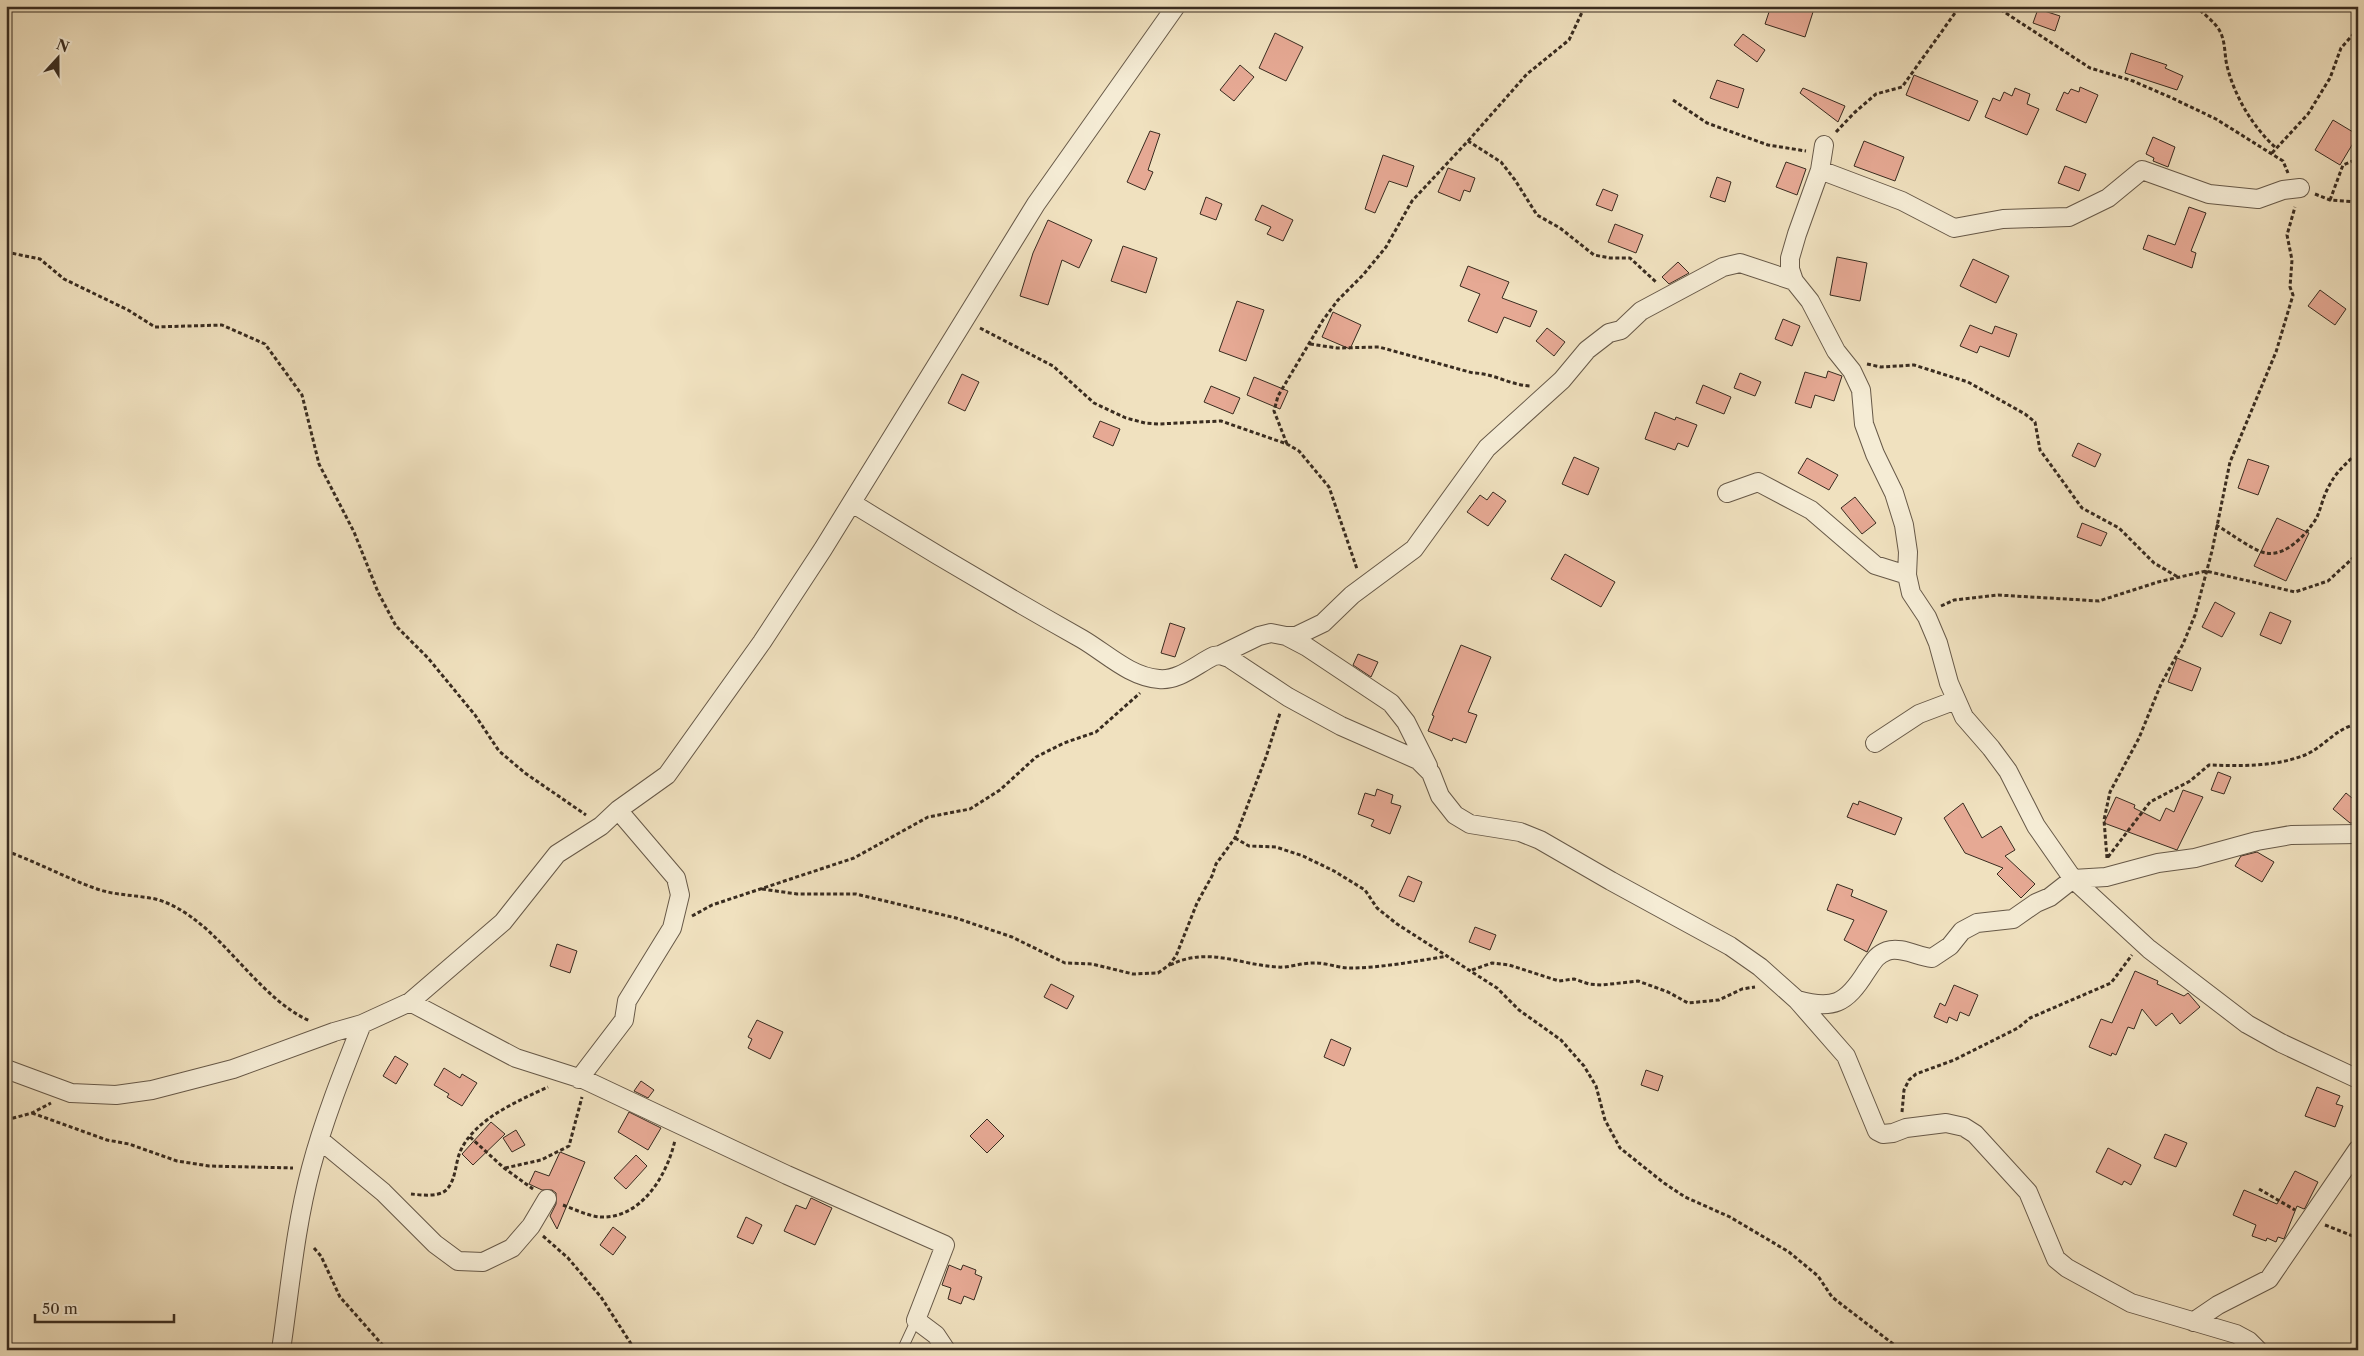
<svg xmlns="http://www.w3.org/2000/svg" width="2364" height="1356" font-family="'Libre Caslon Text',serif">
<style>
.building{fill:#e6a994;stroke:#392c20}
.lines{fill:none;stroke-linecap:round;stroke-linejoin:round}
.lane-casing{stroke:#675948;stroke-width:11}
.street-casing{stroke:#675948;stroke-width:20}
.path{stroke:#392c20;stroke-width:3;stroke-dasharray:4 2.5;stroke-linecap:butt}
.lane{stroke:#f5ecd5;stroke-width:9}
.street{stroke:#f5ecd5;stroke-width:18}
</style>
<rect width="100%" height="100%" fill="#f0e1bf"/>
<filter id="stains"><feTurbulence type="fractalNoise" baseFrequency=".004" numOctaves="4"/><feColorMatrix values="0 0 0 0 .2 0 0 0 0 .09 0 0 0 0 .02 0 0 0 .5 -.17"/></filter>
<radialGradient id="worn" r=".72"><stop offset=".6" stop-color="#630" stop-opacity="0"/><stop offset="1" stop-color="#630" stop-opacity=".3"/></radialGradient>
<path class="building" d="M1771 6H1798L1813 12 1805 37 1765 24Z
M2038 9 2060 16 2055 31 2033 23Z
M1275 33 1303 47 1286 81 1259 68Z
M1743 34 1765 50 1757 62 1734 45Z
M2131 53 2167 65 2165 68 2183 76 2177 90 2125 73Z
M1240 65 1254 77 1234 101 1220 90Z
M1914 75 1978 101 1969 121 1906 95Z
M1717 80 1744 89 1738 108 1710 98Z
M2080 87 2098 95 2086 123 2056 110 2064 92 2068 94 2071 89 2079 92Z
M1803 88 1845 106 1838 122 1800 93Z
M2015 88 2030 94 2027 104 2039 109 2027 135 1985 117 1993 98 2000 101 2004 92 2012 96Z
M2333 120 2358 135 2340 165 2315 150Z
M1150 131 1160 134 1148 170 1153 172 1145 190 1127 182Z
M2153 137 2175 147 2168 167 2153 161 2154 158 2146 154Z
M1864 141 1904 157 1895 181 1854 166Z
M1383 155 1414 166 1407 187 1389 181 1375 213 1365 209Z
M1786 162 1806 169 1797 195 1776 187Z
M2065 166 2086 174 2079 191 2058 183Z
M1448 168 1475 178 1470 192 1464 190 1460 201 1438 192Z
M1717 177 1731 182 1725 202 1710 197Z
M1603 189 1618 195 1612 211 1596 205Z
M1206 197 1222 204 1216 220 1200 214Z
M1262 205 1293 220 1283 241 1267 234 1271 227 1255 220Z
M2189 207 2206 213 2191 251 2196 253 2192 268 2143 249 2148 235 2175 245Z
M1048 220 1092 240 1079 268 1062 260 1048 305 1020 296 1033 253Z
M1615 224 1643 235 1636 253 1608 242Z
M1123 246 1157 258 1146 293 1111 281Z
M1837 257 1867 263 1860 301 1830 295Z
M1973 259 2009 276 1996 303 1960 286Z
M1678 262 1689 273 1669 284 1662 277Z
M1468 266 1509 282 1502 298 1537 311 1530 327 1504 317 1497 333 1468 321 1480 294 1460 286Z
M2320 290 2346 309 2335 325 2308 306Z
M1237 301 1264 310 1246 361 1219 351Z
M1333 312 1361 325 1350 349 1322 337Z
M1783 319 1800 326 1792 346 1775 339Z
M1970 325 1992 334 1995 326 2017 334 2009 357 1980 346 1977 353 1960 346Z
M1547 328 1565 342 1554 356 1536 341Z
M1828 371 1842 376 1834 401 1815 395 1811 408 1795 403 1805 372 1826 378Z
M1740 373 1761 382 1755 396 1734 388Z
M962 374 979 382 965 411 948 403Z
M1254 377 1288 391 1280 409 1247 395Z
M1703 385 1731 397 1724 414 1696 403Z
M1211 386 1240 398 1233 414 1204 402Z
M1655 412 1675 420 1676 417 1697 425 1688 447 1678 443 1675 450 1645 439Z
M1100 421 1120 429 1113 446 1093 437Z
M2078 443 2101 454 2095 467 2072 456Z
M1574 457 1599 468 1588 495 1562 484Z
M1807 458 1838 475 1829 490 1798 473Z
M2248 459 2269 466 2258 495 2238 488Z
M1493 492 1506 501 1488 526 1467 512 1480 495 1487 500Z
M1855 497 1876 523 1862 534 1841 508Z
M2277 518 2309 533 2286 581 2254 566Z
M2082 523 2107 533 2101 546 2077 537Z
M1565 554 1615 582 1601 607 1551 579Z
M2215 602 2235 613 2222 637 2202 627Z
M2270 612 2291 621 2281 644 2260 635Z
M1170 623 1185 628 1175 657 1161 653Z
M1461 645 1491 657 1468 712 1477 715 1466 743 1453 738 1452 741 1428 731 1434 716 1432 715Z
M1358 654 1378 662 1371 677 1353 665Z
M2177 658 2201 668 2192 691 2168 682Z
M2218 772 2231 777 2224 794 2211 790Z
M1377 789 1393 795 1391 803 1401 806 1390 834 1371 826 1374 820 1358 814 1365 793 1375 796Z
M2183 790 2203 797 2177 850 2104 823 2116 797 2135 805 2134 808 2160 821 2166 808 2174 812Z
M2346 793 2358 803V823H2350L2333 809Z
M1859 801 1902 818 1895 835 1847 817 1853 803 1858 805Z
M1963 803 1982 838 2001 826 2015 850 2005 856 2035 884 2021 898 1997 874 2003 868 1965 853 1944 818Z
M2257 852 2274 862 2262 882 2235 866 2241 856Z
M1408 876 1422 882 1414 902 1399 896Z
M1837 884 1853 890 1851 896 1887 911 1867 952 1844 940 1854 920 1827 910Z
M1475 927 1496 935 1490 950 1469 942Z
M557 944 577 951 570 973 550 966Z
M2135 971 2158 981 2157 984 2184 996 2188 993 2200 1007 2180 1024 2172 1013 2156 1026 2142 1009 2134 1029 2128 1027 2116 1055 2112 1053 2111 1056 2089 1047 2101 1019 2112 1023Z
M1051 984 1074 996 1067 1009 1044 997Z
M1954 985 1978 995 1969 1016 1960 1012 1957 1021 1949 1017 1947 1023 1934 1017 1940 1003 1945 1006Z
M757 1020 783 1032 770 1059 748 1048 752 1039 748 1037Z
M1331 1039 1351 1048 1344 1066 1324 1057Z
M395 1056 408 1064 396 1084 383 1076Z
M444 1068 460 1078 462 1074 477 1083 462 1106 447 1097 449 1094 434 1085Z
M1646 1070 1663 1076 1658 1091 1641 1085Z
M641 1081 654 1090 648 1098 634 1091Z
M2317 1087 2340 1096 2336 1104 2343 1106 2335 1127 2305 1116Z
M629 1112 661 1128 648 1150 618 1132Z
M987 1119 1004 1136 987 1153 970 1136Z
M491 1122 505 1134 473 1165 462 1154Z
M516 1130 525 1145 512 1152 503 1138Z
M2165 1134 2187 1143 2176 1167 2154 1158Z
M2108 1148 2141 1165 2131 1185 2124 1181 2122 1185 2096 1172Z
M560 1152 585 1162 557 1229 550 1216 556 1204V1193L552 1190H542L529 1184 535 1171 549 1176Z
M636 1155 647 1166 626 1189 614 1178Z
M2295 1171 2318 1182 2305 1208 2304 1209 2297 1206 2284 1239 2278 1237 2276 1242 2267 1238 2266 1241 2252 1236 2256 1225 2233 1215 2244 1190 2277 1204Z
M811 1198 832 1208 815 1245 784 1231 796 1205 806 1209Z
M746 1217 762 1225 753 1244 737 1237Z
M613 1227 626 1237 613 1255 600 1245Z
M949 1265 961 1270 963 1265 976 1270 975 1274 982 1277 974 1300 964 1296 961 1304 948 1299 951 1288 942 1285Z"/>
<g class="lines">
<defs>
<path id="lane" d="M902 1350 916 1320"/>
<path id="street" d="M1824 145 1820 170 1797 234 1790 258V269L1794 281 1810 301 1836 351 1852 371 1861 390 1864 424 1875 454 1894 493 1904 525 1908 552 1907 575 1911 593 1927 617 1938 643 1949 683 1964 717 1991 748 2008 771 2036 826 2073 879 2149 949 2247 1024 2281 1043 2358 1079
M1820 170 1902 201 1954 228 2003 219 2069 217 2108 198 2142 170 2209 194 2258 199 2283 190 2300 188
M1727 493 1758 482 1811 510 1875 565 1907 575
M852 503C928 550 1004 595 1082 639 1106 653 1130 677 1159 679 1179 681 1197 664 1214 656L1220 655 1229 658 1288 697 1341 726 1418 760 1431 773 1440 796 1455 815 1470 824 1520 832 1540 840 1611 881 1730 946 1760 967 1797 1000 1846 1056 1877 1131 1883 1134 1893 1133 1906 1128 1946 1123 1964 1127 1975 1134 2028 1192 2056 1259 2067 1268 2131 1303 2236 1334 2249 1341 2258 1350
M1286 636H1296L1323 623 1352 595 1414 549 1487 448 1562 380 1587 350 1609 333 1621 330 1641 311 1723 267 1740 263 1794 281
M1220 655 1259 636 1271 633 1286 636 1307 647 1391 703 1406 722 1428 766
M1875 743 1919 714 1956 700
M1797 1000C1833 1010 1846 1004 1866 972 1873 962 1876 955 1887 951 1901 946 1918 957 1932 958L1950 946 1962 931 1977 923 2013 919 2036 903 2050 897 2073 879 2106 877 2158 863 2195 858 2257 841 2291 835 2358 834
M410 1002 516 1058 585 1080 787 1175 945 1245 916 1320 936 1335 946 1350
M6 1069 71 1093 116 1095 152 1090 233 1069 334 1032 362 1024 410 1002 503 922 557 854 601 826 618 810 667 775 762 642 823 549 1036 204 1176 6
M579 1079 624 1020 627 1001 672 928 680 895 676 878 618 810
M320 1140 383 1192 435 1244 458 1261 483 1262 512 1248 531 1226 547 1199
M2193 1322 2218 1305 2269 1279 2358 1149
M281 1350C290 1289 295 1228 311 1168 324 1119 343 1072 362 1024"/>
</defs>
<use href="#lane" class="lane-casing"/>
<use href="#street" class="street-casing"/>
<path class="path" d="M1995 6 2090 68 2133 81 2172 98 2216 119 2283 161 2288 173
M2195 6C2203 13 2212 20 2218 28 2226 40 2224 53 2227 66 2235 97 2252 126 2276 148
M1673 100 1707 123 1768 145 1806 151
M1836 132 1854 113 1876 94 1902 87 1960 6
M1468 141 1527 74 1569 40 1585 6
M2272 153 2308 114 2330 78 2341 48 2358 29
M2315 194 2330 200 2358 202
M2330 200 2343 165 2358 159
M6 252 40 259 64 279 128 310 155 327 222 325 265 344 302 395 319 464 354 532 378 592 396 626 428 658 475 715 499 751 525 773 586 815
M980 328 1053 366 1094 403 1126 418 1145 423 1159 424 1221 421 1287 444 1299 451 1329 487 1357 569
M1310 344 1337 348 1379 347 1473 373C1493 373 1510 385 1530 386
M1867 364 1881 367 1914 365 1968 382 2025 414 2035 422 2040 450 2082 508 2119 528 2154 563 2178 577
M1287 444 1274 411 1278 396 1323 320 1338 300 1363 275 1386 247 1412 201 1468 141 1501 162 1515 180 1537 215 1560 228 1594 255 1610 258H1630L1656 282
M2216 525C2229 532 2253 551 2266 553 2286 557 2308 533 2317 517 2321 508 2323 497 2328 488 2335 473 2346 463 2358 453
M1941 606 1954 600 1998 595 2099 601 2158 582 2206 571 2295 592 2328 581 2354 557 2358 556
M1235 838 1249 846 1276 847 1303 856 1334 871 1365 890 1377 908 1397 924 1497 988 1519 1010 1561 1040 1584 1066 1596 1086 1605 1120 1620 1148 1664 1183 1685 1197 1730 1217 1789 1252 1818 1276 1832 1297 1901 1350
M6 851C37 862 66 878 97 889 115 895 132 895 150 898 165 900 182 910 194 919 233 948 266 1002 310 1021
M2108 857 2150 802 2190 781 2209 765C2241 766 2274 767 2305 755 2324 747 2337 727 2358 724
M2107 858 2104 820 2110 792 2139 738 2161 684 2183 644 2195 615 2212 551 2230 462 2276 352 2293 295 2290 287 2292 260 2287 235 2295 207
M762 889 797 894H856L956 918 1012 937 1065 963 1092 964 1133 974 1158 973 1169 965 1176 956 1197 903 1212 876 1216 864 1235 838 1266 757 1280 713
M692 916 712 905 854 858 928 817 970 809 1000 790 1036 757 1064 743 1096 732 1140 693
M1170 965C1209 946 1239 965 1278 967 1288 968 1301 963 1312 963 1325 962 1337 968 1350 968 1381 968 1417 961 1448 956
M1472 970 1492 963 1509 965 1559 981 1574 979 1589 984 1602 985 1638 981 1668 992 1688 1003 1719 1000 1742 989 1755 987
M1902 1112 1904 1090 1909 1080 1916 1074 1954 1060 2018 1028 2030 1018 2111 983 2132 955
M32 1113 107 1140 129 1144 177 1161 209 1166 293 1168
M6 1120 32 1113 51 1103
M470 1137 504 1168 533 1189
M505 1168 541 1160 569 1146 582 1097
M2259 1189 2295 1210
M411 1194C421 1195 437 1197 445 1191 456 1182 455 1164 460 1152 474 1119 518 1101 548 1087
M563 1205C574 1209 588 1216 600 1217 641 1219 667 1176 675 1140
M2325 1225 2358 1238
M543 1236 568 1258 601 1297 635 1350
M314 1248 321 1256 340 1297 387 1350"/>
<use href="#lane" class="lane"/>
<use href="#street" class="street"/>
</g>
<rect width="2364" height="1356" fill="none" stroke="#f0e1bf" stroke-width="25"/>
<rect x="8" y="8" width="2349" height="1341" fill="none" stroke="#392c20" stroke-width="2.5"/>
<rect x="12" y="12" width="2339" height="1331" fill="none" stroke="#392c20"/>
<g transform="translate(58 58) rotate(21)" stroke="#f5ecd5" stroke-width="4" paint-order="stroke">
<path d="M0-4L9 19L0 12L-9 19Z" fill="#392c20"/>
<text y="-8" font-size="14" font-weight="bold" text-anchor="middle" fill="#392c20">N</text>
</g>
<path d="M35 1314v8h139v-8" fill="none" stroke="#392c20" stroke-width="2.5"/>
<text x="42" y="1314" font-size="15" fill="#392c20" stroke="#f5ecd5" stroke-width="4" paint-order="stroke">50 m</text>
<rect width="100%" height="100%" filter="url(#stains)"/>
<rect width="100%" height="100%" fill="url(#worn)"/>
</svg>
